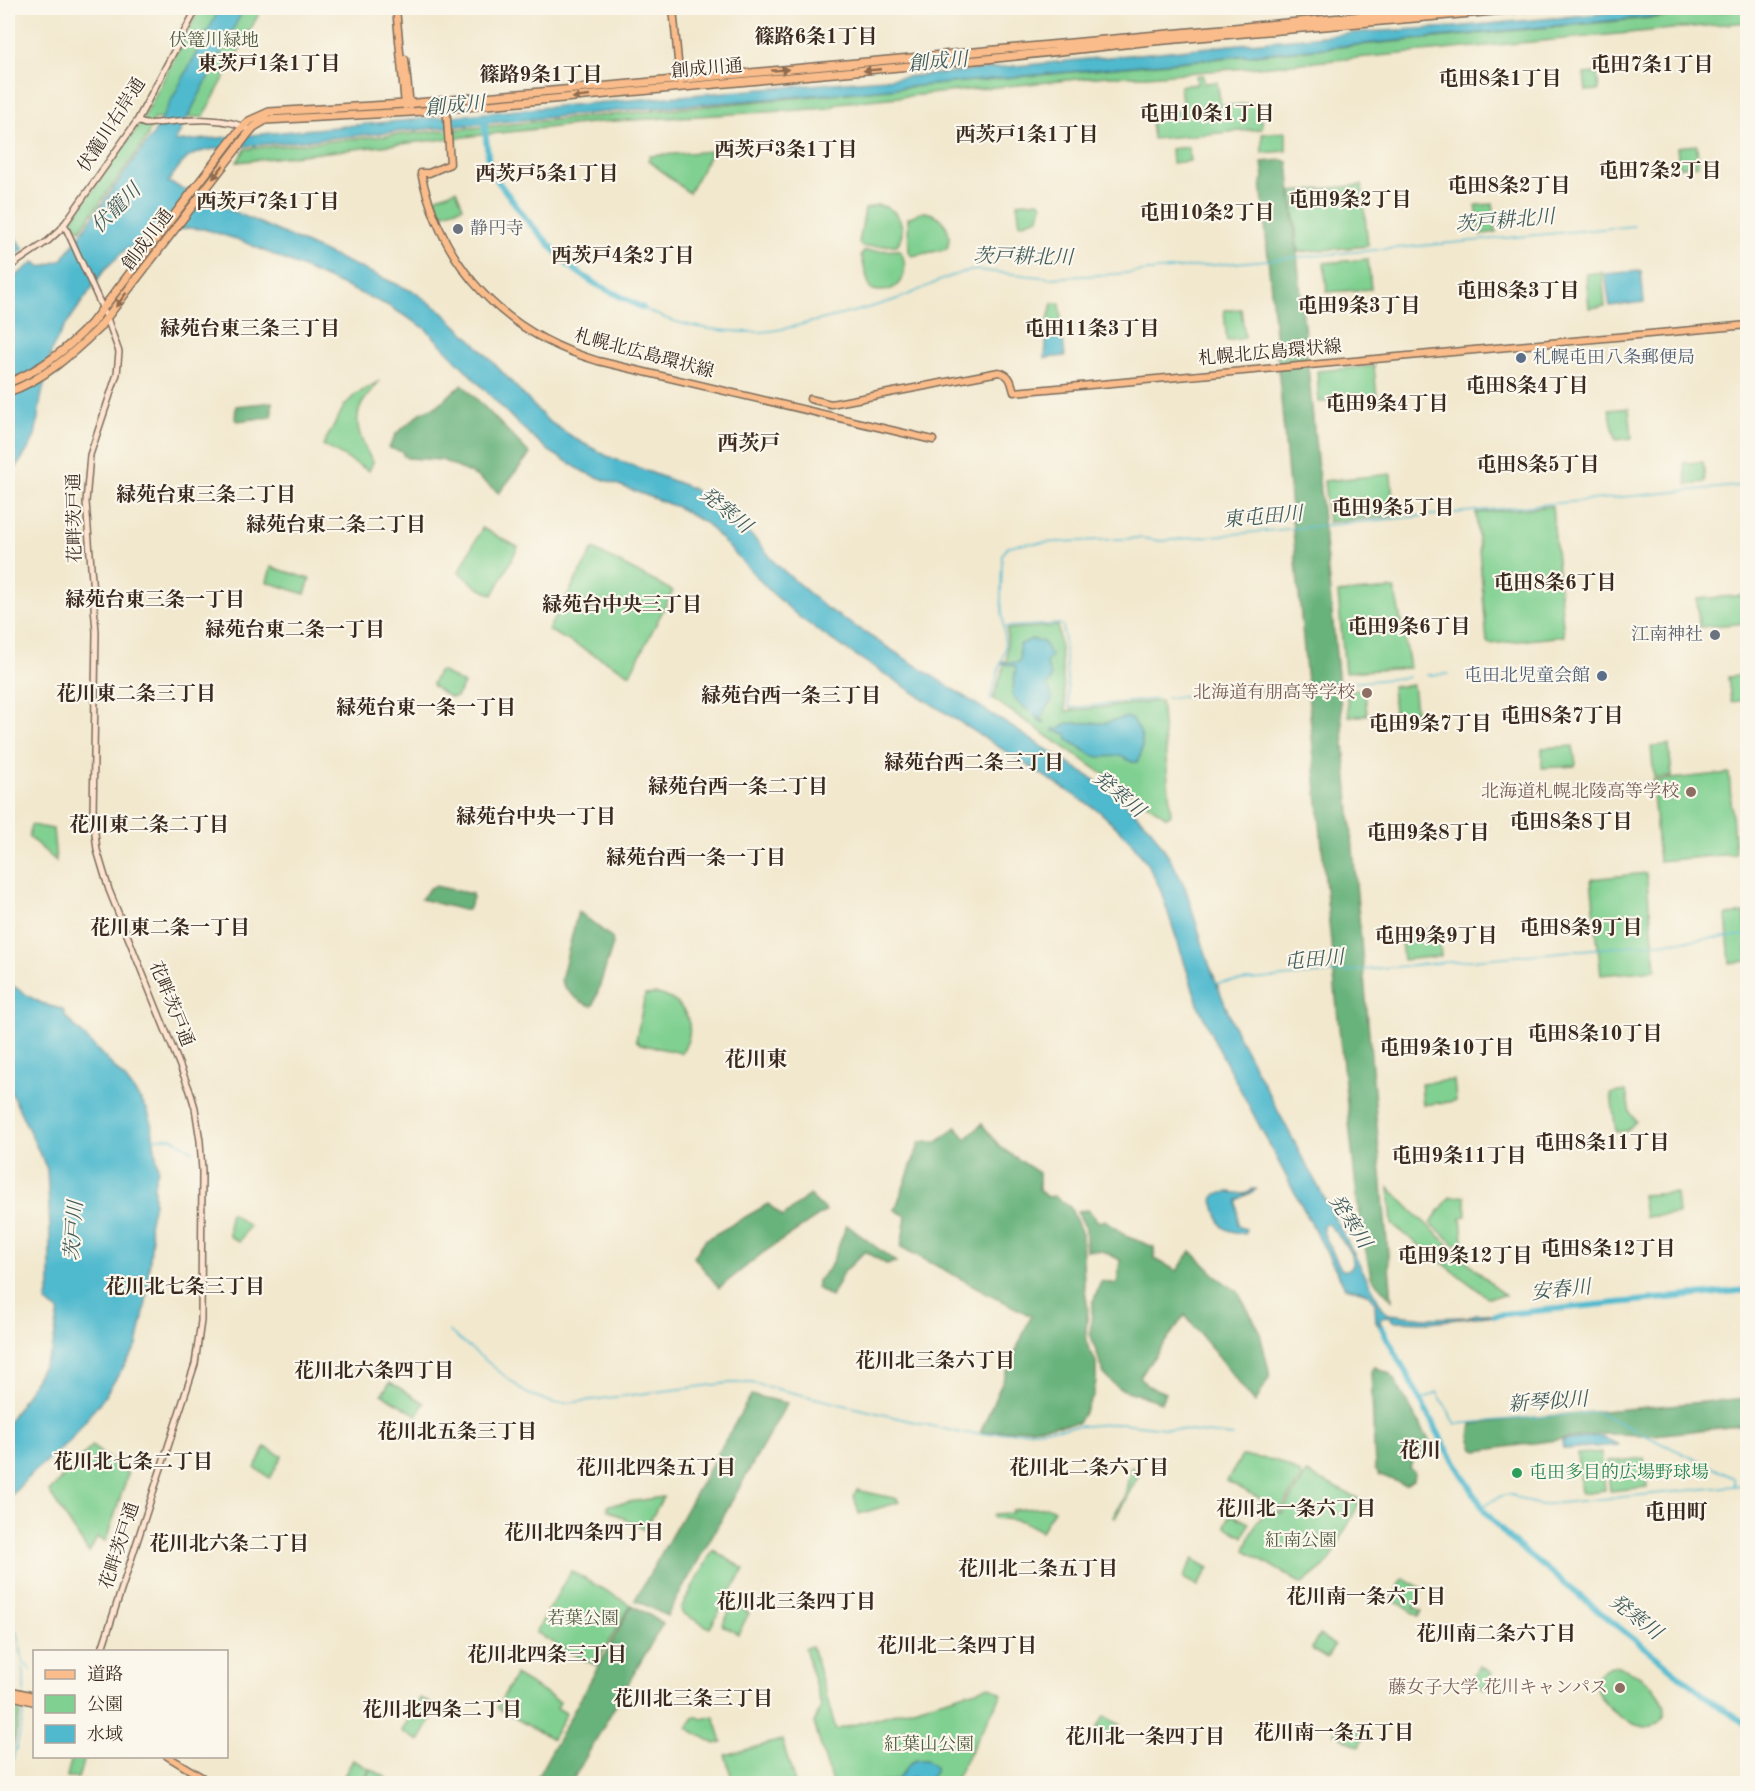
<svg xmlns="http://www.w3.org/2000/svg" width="1755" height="1791" font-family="'Old Standard TT','Noto Serif JP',serif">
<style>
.green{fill:#80d091;stroke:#5e7d58;stroke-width:1.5}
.forest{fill:#68b27b;stroke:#526e4c;stroke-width:1.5}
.water{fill:#50b9ce;stroke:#467276;stroke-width:1.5;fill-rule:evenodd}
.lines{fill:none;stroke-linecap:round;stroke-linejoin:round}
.stream{stroke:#50b9ce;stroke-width:1.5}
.river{stroke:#50b9ce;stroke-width:6}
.secondary-casing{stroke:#7b6c5c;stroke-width:8}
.primary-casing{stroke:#7b6c5c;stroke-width:9}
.trunk-casing{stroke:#7b6c5c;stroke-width:10}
.secondary{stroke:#fde4d0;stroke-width:5}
.primary{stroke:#f9bc8a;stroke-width:6}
.trunk{stroke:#f9bc8a;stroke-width:7}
.oneway{fill:#906c4f}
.worship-dot{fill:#6b7280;stroke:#fbf7ec;stroke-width:2}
.service-dot{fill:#5c6f8a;stroke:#fbf7ec;stroke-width:2}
.education-dot{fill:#8d6e63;stroke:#fbf7ec;stroke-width:2}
.leisure-dot{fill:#2e9e5b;stroke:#fbf7ec;stroke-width:2}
.labels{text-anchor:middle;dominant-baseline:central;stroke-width:4.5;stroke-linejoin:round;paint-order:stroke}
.park-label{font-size:18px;fill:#505c40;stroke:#fbf7ec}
.street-label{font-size:18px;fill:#3b2a1e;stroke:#fbf7ec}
.worship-label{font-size:18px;fill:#5b616d;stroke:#fbf7ec;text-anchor:start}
.service-label{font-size:18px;fill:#4e5e75;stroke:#fbf7ec;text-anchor:start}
.education-label{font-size:18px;fill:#785e54;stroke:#fbf7ec;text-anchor:end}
.leisure-label{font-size:18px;fill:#27864d;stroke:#fbf7ec;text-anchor:start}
.neighbourhood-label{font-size:20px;font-weight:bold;fill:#3b2a1e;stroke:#fbf7ec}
.water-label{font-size:20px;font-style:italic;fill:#425c5c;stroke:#fbf7ec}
.quarter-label{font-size:21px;font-weight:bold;fill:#3b2a1e;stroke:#fbf7ec}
</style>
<rect width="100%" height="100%" fill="#fbf7ec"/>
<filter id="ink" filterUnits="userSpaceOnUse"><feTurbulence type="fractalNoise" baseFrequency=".0167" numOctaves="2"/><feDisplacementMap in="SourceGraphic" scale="12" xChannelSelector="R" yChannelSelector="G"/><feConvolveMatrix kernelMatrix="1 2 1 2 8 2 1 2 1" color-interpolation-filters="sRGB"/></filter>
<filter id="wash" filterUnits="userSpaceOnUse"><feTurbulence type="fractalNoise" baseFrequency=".008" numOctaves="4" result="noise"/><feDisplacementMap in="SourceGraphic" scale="24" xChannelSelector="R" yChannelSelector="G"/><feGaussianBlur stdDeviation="1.35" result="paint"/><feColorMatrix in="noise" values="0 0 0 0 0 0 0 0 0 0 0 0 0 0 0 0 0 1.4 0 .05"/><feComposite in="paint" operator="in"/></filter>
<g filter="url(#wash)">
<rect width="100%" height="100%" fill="#f2e8ce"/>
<path class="green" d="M200 8H262L203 117 154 119 147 138 80 230 71 221 143 119Z
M1747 9V22L1259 67 1147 76H1107L839 103 830 108 600 122 237 162 245 149Z
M1597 73 1599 90 1586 91 1584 74Z
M1203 75 1204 83 1217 82 1221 106 1262 102V129L1153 139 1150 113 1183 110 1180 86 1197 84 1196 76Z
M1286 132V151L1262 153V134Z
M1697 145 1698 165 1679 167 1677 147Z
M1188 147 1190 161 1172 163 1171 149Z
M712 151 689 193 648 160 650 156Z
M1362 185 1368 246 1298 252 1292 192Z
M456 190 463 207 441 214 435 198Z
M1039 201 1042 204 1039 218 1020 224 1017 203Z
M1493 204 1496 232 1480 235 1476 205Z
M876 205C898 207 909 227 897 245L862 247 859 243 865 209Z
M925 212C944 215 953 231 947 249L912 256 909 253 908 218 919 213Z
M900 250C913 274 897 298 870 289L861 255 865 251Z
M1368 259 1371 289 1327 292 1324 263Z
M1602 272 1605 306 1589 308 1586 274Z
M1052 303H1060L1062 327 1046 329Z
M1241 309 1245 338 1227 341 1224 310Z
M1374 366 1377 398 1319 402 1317 371Z
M378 382C373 390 365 397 361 406 352 424 363 446 373 462L369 471 323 445 345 405 356 394Z
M1629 408 1632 438 1616 440 1609 410Z
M1703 462 1705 482 1687 485 1684 463Z
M1391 474 1394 516 1328 522 1324 481Z
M1552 506 1564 636 1490 644 1487 642 1476 513Z
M482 528 518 547 493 595 477 587 459 572Z
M593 549 673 591 630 674 548 630Z
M271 567 310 579 305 594 267 582Z
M1395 589C1399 616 1406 641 1410 668L1345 672 1338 593Z
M1747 595V623L1699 627 1697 599Z
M1058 626 1066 711 1161 701 1171 814 1167 817 993 699 1007 657V629Z
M441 671 464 684 456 697H449L433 686 432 684 438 672Z
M1745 675 1747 700 1731 702 1728 677Z
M1413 685 1416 711 1394 713 1392 687Z
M1365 690 1367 715 1349 717 1346 691Z
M1669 745 1672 777 1654 778 1651 746Z
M1573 746 1576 764 1575 766 1542 768V748Z
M1729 773 1735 854 1659 861 1652 781Z
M31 825 53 829 56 861 29 837Z
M1646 873 1656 968 1655 970 1601 975 1591 879Z
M1745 913 1747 961 1730 963 1726 915Z
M1438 928 1441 956 1403 960 1400 932Z
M656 994C685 998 700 1029 681 1053L640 1044 636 1040 645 995Z
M1454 1080 1456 1101 1423 1105 1421 1083Z
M1626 1091 1630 1113 1636 1121 1627 1131 1616 1132 1611 1094 1613 1093Z
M1389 1187 1412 1211 1505 1296 1487 1297 1392 1224Z
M1674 1193 1676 1194 1678 1214 1645 1217 1642 1195Z
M1465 1196 1466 1216 1461 1217 1464 1252 1430 1223 1450 1197Z
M231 1213 249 1226 239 1242 229 1236V1214Z
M390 1382 424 1403 417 1415 382 1394Z
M92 1446 128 1474 106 1541 97 1538 89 1553 49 1492Z
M265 1447 282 1456 270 1478 255 1468Z
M1601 1452 1605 1490 1581 1493 1577 1454Z
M1242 1456 1275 1460 1300 1473 1301 1478 1281 1510 1227 1481Z
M1644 1458 1647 1487 1610 1491 1607 1462Z
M1131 1467 1140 1469 1141 1471 1115 1518 1113 1517 1125 1495Z
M1307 1473 1361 1500 1328 1563 1302 1584 1245 1550 1256 1523 1270 1509 1282 1513Z
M857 1490 897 1499 899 1502 859 1514 854 1496Z
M663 1497 645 1530 607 1509 609 1505Z
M1048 1507 1054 1510 1041 1531 1022 1521 994 1518 993 1516 994 1514 1012 1513V1510Z
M1231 1514 1249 1523 1243 1537 1225 1526Z
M713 1550 744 1569 710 1628 682 1613 681 1608Z
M1193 1559 1209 1568 1198 1586 1183 1578Z
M571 1571 631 1605 595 1665 561 1648 536 1632Z
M1403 1578 1423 1589 1414 1607 1422 1611 1419 1616 1391 1599Z
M734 1604 749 1613 738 1634 722 1625Z
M1319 1635 1335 1645 1327 1658 1313 1650 1312 1648Z
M812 1646 836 1730 990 1686 1002 1694 953 1783H832L814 1723 821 1706 805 1648Z
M1480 1666 1492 1673 1484 1689 1471 1682Z
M1611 1666C1633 1664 1692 1711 1651 1726 1632 1734 1566 1684 1611 1666Z
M515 1675 560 1702 557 1708 566 1713 552 1739 497 1708Z
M420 1698 438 1708 419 1741 402 1731Z
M9 1700 20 1704C20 1724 13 1742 8 1761Z
M695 1716 702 1719 714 1716 722 1742 715 1744 687 1728Z
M1104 1716 1120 1725 1113 1738 1097 1729Z
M1340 1721 1365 1734 1359 1747 1334 1733Z
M782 1740 795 1783H741L732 1779 725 1755Z
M72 1757H85L78 1778H67V1776Z
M353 1760 370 1769 361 1783H357L344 1776Z
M371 1769 392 1781 391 1783H363Z"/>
<path class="forest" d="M1283 160 1288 162 1338 675 1392 1300 1371 1277 1359 1217 1337 1009 1261 181 1264 179 1262 162Z
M462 384 530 454 499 493 476 476 442 460 407 458 403 455V452L389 448 396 434 422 412 437 406Z
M272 402V417L237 421 235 419 236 406Z
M435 886 472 894 473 898 468 910H463L421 899 430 888Z
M578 911 612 938 613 944 594 1004 592 1006C581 1004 564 990 561 980Z
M982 1124 1000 1147 1039 1173V1190L1047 1197 1054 1196 1070 1207 1082 1234 1084 1284 1088 1308 1086 1332 1088 1347 1096 1362V1381L1093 1397 1078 1423 980 1433 1031 1316 901 1247 906 1216 895 1210 920 1142H938L956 1127 966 1139Z
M809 1195 826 1211 764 1252 719 1288 694 1257 705 1240 768 1204 783 1217Z
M1088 1210 1099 1222 1105 1220 1126 1236 1154 1247 1155 1259 1177 1271 1191 1251 1218 1278 1237 1291 1259 1329 1270 1376 1255 1403 1185 1315 1140 1376 1146 1385 1165 1393 1161 1402 1118 1388 1104 1374 1090 1333 1093 1302 1101 1281 1117 1284 1120 1260 1103 1251 1086 1250V1229L1077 1211Z
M847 1225 896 1262 886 1264 865 1251 843 1273 831 1297 817 1288 818 1280 830 1267Z
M1375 1367 1391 1374 1434 1449 1423 1459 1418 1453 1412 1456V1462L1409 1468 1415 1473 1414 1480 1405 1485 1380 1475 1375 1468 1371 1371Z
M751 1395 787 1403 667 1616 635 1600Z
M1747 1398V1425L1654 1435 1600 1434 1477 1451 1474 1449 1470 1436 1472 1424 1536 1417Z
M632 1605 663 1623 571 1783H534Z"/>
<path class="water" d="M220 8H244L175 142 571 105 894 78 1364 32 1454 27 1664 8H1747L855 92 629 110 215 149C188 152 183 160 168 182L414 292 440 310 474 342 548 421 579 441 607 456 689 487 716 502 757 541 777 565 826 608 1093 779 1126 804 1151 829 1171 860 1185 887 1209 964 1236 1032 1382 1307 1388 1314 1426 1318 1468 1317 1476 1314H1504L1430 1322 1393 1321 1389 1316 1382 1317 1380 1321 1387 1338 1376 1322 1375 1304 1371 1296 1365 1292 1345 1287 1214 1040 1199 1007 1160 888 1147 863 1128 838 1099 811 830 639 799 617 771 592 707 524 677 507 584 472 549 451 517 423 425 328 387 305 242 241 204 229 187 228 152 235 125 250 105 269 63 329 52 349 41 398 35 436 27 451 8 480V282L34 262 42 267 62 260 135 158 153 135ZM1328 1224C1336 1233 1355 1253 1353 1265L1348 1270H1342L1340 1267 1323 1232V1225Z
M8 230 23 247V250L8 262Z
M1641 271 1644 302 1610 306 1605 274Z
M1062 330 1065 356 1045 358 1047 333Z
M1032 639 1043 642 1051 656 1046 662 1051 677 1050 683 1047 685C1058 706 1048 700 1041 719L1045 722 1044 723C1037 720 1038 717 1032 713 1024 707 1018 704 1012 695L1016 667 1001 663 1002 661 1011 663 1019 662 1020 659 1019 645Z
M1127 717C1143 725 1146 748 1137 762H1132L1121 756 1099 757 1092 755 1068 740 1067 734 1053 731 1054 728 1058 730 1068 723H1105Z
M8 982C24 994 43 1007 63 1009L65 1016 126 1080 147 1109 151 1121 158 1169 154 1184V1203L149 1226 152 1237 146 1302 137 1346 104 1397 70 1440 31 1474 8 1499V1422L20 1405 52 1351 59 1311 46 1302 50 1286V1229L47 1169 12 1094 8 1089Z
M1252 1189H1257L1237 1200 1238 1224 1240 1227 1246 1229 1245 1234C1221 1229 1221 1230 1215 1207 1213 1201 1212 1201 1216 1194L1229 1192 1244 1194Z
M1598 1436 1619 1445 1567 1449 1563 1448 1562 1441Z
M916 1760H926L935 1767V1772L930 1778 929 1783H917L916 1778 912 1777 906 1780H900L899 1783H877C884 1780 890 1783 897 1779 905 1773 906 1764 916 1760Z"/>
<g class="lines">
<path class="stream" d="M643 308C676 327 720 332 758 332 778 332 797 325 816 321 845 314 872 308 900 298 925 289 949 273 976 270L1050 278 1116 274 1634 226
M1003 627 1060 624 1063 626 1069 705 1071 708 1157 699
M1427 675 1448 674
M1351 683 1409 677
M1167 698 1337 683
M990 700 1005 649 1001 598 1002 555 1008 547 1017 544 1141 538 1161 541 1748 485
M1217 983 1748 935
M153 1138H172L193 1151
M449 1331 526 1393 553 1403H567L728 1383H752L961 1433 986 1434 1121 1423 1233 1436
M1421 1401 1437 1392 1456 1424 1597 1412 1734 1478 1735 1486 1748 1484
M1482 1507C1517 1484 1507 1498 1540 1505L1734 1486
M8 1610C20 1639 25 1660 24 1692
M26 1664 31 1670
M8 1775C15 1751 23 1728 24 1703
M229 1783 231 1784"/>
<path class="river" d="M484 121 489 165 494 176 527 220 569 266 594 283 643 308
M1494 1315 1748 1290
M1382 1328 1445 1446 1486 1513 1497 1525 1512 1541 1575 1592 1710 1700 1748 1725"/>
</g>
</g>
<g filter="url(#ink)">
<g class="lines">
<defs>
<path id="secondary" d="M137 121 145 124C178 122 220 113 250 130
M64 224 107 318 119 352 117 374 90 455 86 502 96 632 93 816 97 850 109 890 190 1091 195 1108 200 1141 202 1171 201 1321 195 1364 101 1652
M8 268 48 241 61 229 137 121 197 8"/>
<path id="primary" d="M396 8 405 106
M673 8 680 82
M405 59 410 106
M446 104 450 164 429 173H421C443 269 504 333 598 361L933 440
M810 399 831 404 999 372C1011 375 1011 382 1014 392L1748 325
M8 1690 34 1696
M8 1695 34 1702
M167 1756 213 1784"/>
<path id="trunk" d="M8 383C41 370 66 350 91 324L237 133 249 121 269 112 405 104 620 85 1448 8
M8 392C43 380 72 354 98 329L247 135 254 127 266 120 411 112 987 59 1143 42 1528 8"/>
</defs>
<use href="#secondary" class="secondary-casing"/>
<use href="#primary" class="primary-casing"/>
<use href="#trunk" class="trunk-casing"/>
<use href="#secondary" class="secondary"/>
<use href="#primary" class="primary"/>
<use href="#trunk" class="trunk"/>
</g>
<defs><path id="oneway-solid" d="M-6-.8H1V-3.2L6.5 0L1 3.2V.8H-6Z" transform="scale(1.5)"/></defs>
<g class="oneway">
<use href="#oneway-solid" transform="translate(780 70) rotate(-5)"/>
<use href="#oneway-solid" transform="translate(872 70) rotate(175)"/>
<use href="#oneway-solid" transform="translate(581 97) rotate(174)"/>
<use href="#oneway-solid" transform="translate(218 172) rotate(128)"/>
<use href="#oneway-solid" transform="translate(121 300) rotate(127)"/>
</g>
</g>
<g class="worship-dot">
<circle cx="458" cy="229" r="6"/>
<circle cx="1715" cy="635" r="6"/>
</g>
<g class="service-dot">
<circle cx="1521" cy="358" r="6"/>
<circle cx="1602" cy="676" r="6"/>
</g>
<g class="education-dot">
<circle cx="1367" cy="693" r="6"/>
<circle cx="1691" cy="792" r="6"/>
<circle cx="1620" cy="1688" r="6"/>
</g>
<circle class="leisure-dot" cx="1517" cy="1473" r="6"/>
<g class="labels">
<g class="park-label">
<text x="214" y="41">伏篭川緑地</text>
<text x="1301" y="1541">紅南公園</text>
<text x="583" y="1619">若葉公園</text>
<text x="929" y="1745">紅葉山公園</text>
</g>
<g class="street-label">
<text transform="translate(707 69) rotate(-5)">創成川通</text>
<text transform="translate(112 125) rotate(-57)">伏籠川右岸通</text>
<text transform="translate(148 240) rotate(-53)">創成川通</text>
<text transform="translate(1270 353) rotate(-5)">札幌北広島環状線</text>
<text transform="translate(644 354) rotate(15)">札幌北広島環状線</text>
<text transform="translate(75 518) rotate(-91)">花畔茨戸通</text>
<text transform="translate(171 1004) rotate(68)">花畔茨戸通</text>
<text transform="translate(120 1546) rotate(-72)">花畔茨戸通</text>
</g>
<g class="worship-label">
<text x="470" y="229">静円寺</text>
<text x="1703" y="635" text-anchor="end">江南神社</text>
</g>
<g class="service-label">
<text x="1533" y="358">札幌屯田八条郵便局</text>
<text x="1590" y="676" text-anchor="end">屯田北児童会館</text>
</g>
<g class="education-label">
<text x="1355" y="693">北海道有朋高等学校</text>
<text x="1679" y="792">北海道札幌北陵高等学校</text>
<text x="1608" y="1688">藤女子大学 花川キャンパス</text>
</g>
<g class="leisure-label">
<text x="1529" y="1473">屯田多目的広場野球場</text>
</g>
<g class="neighbourhood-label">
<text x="816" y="38">篠路6条1丁目</text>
<text x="269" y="65">東茨戸1条1丁目</text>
<text x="1652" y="66">屯田7条1丁目</text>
<text x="541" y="76">篠路9条1丁目</text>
<text x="1500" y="80">屯田8条1丁目</text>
<text x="1207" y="115">屯田10条1丁目</text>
<text x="1027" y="136">西茨戸1条1丁目</text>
<text x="786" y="151">西茨戸3条1丁目</text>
<text x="1660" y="172">屯田7条2丁目</text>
<text x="547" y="175">西茨戸5条1丁目</text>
<text x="1509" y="187">屯田8条2丁目</text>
<text x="1350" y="201">屯田9条2丁目</text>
<text x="268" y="203">西茨戸7条1丁目</text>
<text x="1207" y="214">屯田10条2丁目</text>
<text x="623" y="257">西茨戸4条2丁目</text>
<text x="1518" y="292">屯田8条3丁目</text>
<text x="1359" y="307">屯田9条3丁目</text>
<text x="250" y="330">緑苑台東三条三丁目</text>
<text x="1092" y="330">屯田11条3丁目</text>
<text x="1527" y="387">屯田8条4丁目</text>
<text x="1387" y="405">屯田9条4丁目</text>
<text x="1538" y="466">屯田8条5丁目</text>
<text x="206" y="496">緑苑台東三条二丁目</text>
<text x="1393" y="509">屯田9条5丁目</text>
<text x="336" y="526">緑苑台東二条二丁目</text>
<text x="1555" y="584">屯田8条6丁目</text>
<text x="155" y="601">緑苑台東三条一丁目</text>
<text x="622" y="606">緑苑台中央三丁目</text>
<text x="1409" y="628">屯田9条6丁目</text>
<text x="295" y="631">緑苑台東二条一丁目</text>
<text x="136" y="695">花川東二条三丁目</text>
<text x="791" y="697">緑苑台西一条三丁目</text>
<text x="426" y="709">緑苑台東一条一丁目</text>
<text x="1562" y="717">屯田8条7丁目</text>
<text x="1430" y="725">屯田9条7丁目</text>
<text x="974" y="764">緑苑台西二条三丁目</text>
<text x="738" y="788">緑苑台西一条二丁目</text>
<text x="536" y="818">緑苑台中央一丁目</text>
<text x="1571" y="823">屯田8条8丁目</text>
<text x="149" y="826">花川東二条二丁目</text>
<text x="1428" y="834">屯田9条8丁目</text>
<text x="696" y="859">緑苑台西一条一丁目</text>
<text x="170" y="929">花川東二条一丁目</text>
<text x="1581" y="929">屯田8条9丁目</text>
<text x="1436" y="937">屯田9条9丁目</text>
<text x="1595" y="1035">屯田8条10丁目</text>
<text x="1447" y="1049">屯田9条10丁目</text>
<text x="1602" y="1144">屯田8条11丁目</text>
<text x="1459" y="1157">屯田9条11丁目</text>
<text x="1608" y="1250">屯田8条12丁目</text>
<text x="1465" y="1257">屯田9条12丁目</text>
<text x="185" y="1288">花川北七条三丁目</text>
<text x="935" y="1362">花川北三条六丁目</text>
<text x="374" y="1372">花川北六条四丁目</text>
<text x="457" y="1433">花川北五条三丁目</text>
<text x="133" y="1463">花川北七条二丁目</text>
<text x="656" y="1469">花川北四条五丁目</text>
<text x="1089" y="1469">花川北二条六丁目</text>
<text x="1296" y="1510">花川北一条六丁目</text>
<text x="584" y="1534">花川北四条四丁目</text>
<text x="229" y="1545">花川北六条二丁目</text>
<text x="1038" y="1570">花川北二条五丁目</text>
<text x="1366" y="1598">花川南一条六丁目</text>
<text x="796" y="1603">花川北三条四丁目</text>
<text x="1496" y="1635">花川南二条六丁目</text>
<text x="957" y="1647">花川北二条四丁目</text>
<text x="547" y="1656">花川北四条三丁目</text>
<text x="693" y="1700">花川北三条三丁目</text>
<text x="442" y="1711">花川北四条二丁目</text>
<text x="1334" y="1734">花川南一条五丁目</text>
<text x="1145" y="1738">花川北一条四丁目</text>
</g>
<g class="water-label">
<text transform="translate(938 63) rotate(-5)">創成川</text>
<text transform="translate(455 107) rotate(-5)">創成川</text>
<text transform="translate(117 209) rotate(-45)">伏籠川</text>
<text transform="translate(1505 222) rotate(-5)">茨戸耕北川</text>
<text transform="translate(1023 258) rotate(1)">茨戸耕北川</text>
<text transform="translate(725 511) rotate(39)">発寒川</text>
<text transform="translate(1263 518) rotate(-5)">東屯田川</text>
<text transform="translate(1118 795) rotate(40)">発寒川</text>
<text transform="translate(1314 961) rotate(-5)">屯田川</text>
<text transform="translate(1349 1222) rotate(57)">発寒川</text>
<text transform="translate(75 1231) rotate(-86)">茨戸川</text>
<text transform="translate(1561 1291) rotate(-6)">安春川</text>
<text transform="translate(1548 1403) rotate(-4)">新琴似川</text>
<text transform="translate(1635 1618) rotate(38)">発寒川</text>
</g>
<g class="quarter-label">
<text x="749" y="444">西茨戸</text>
<text x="756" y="1060">花川東</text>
<text x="1420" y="1451">花川</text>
<text x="1676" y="1513">屯田町</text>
</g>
</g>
<rect width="1755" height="1791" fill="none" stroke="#fbf7ec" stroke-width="30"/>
<rect x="33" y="1650" width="195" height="108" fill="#fbf7ec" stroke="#aea59a" stroke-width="1.5"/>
<rect x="45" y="1670" width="30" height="9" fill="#f9bc8a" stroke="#aea59a" stroke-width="1.5"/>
<text x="87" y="1680" font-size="18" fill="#3b2a1e">道路</text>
<rect x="45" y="1695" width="30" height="18" fill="#80d091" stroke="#aea59a" stroke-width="1.5"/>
<text x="87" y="1710" font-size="18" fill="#3b2a1e">公園</text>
<rect x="45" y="1725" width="30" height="18" fill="#50b9ce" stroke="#aea59a" stroke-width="1.5"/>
<text x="87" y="1740" font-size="18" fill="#3b2a1e">水域</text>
</svg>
